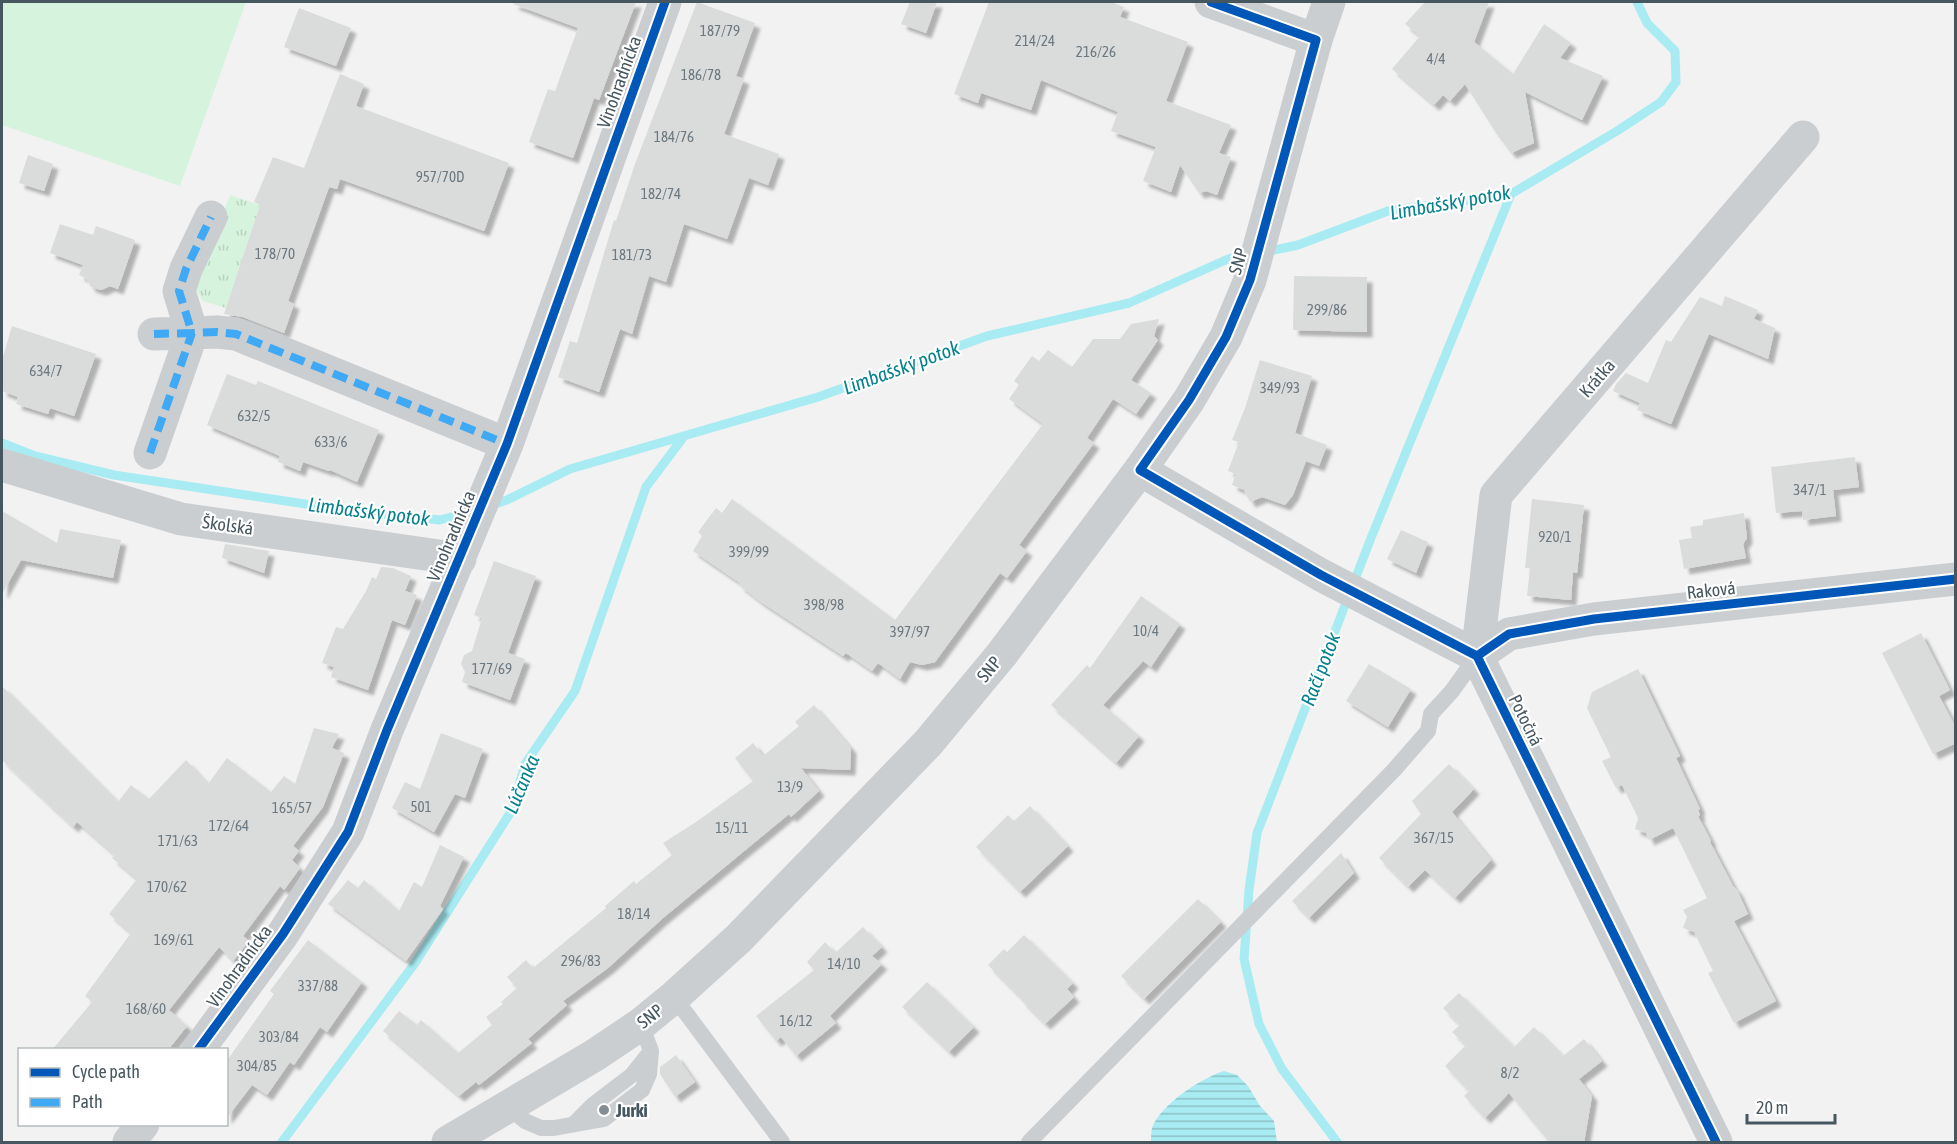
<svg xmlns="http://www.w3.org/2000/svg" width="1957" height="1144" font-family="'Asap Condensed',sans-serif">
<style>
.park{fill:url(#park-tufts)}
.garden{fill:#d6f3dd}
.water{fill:url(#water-rules)}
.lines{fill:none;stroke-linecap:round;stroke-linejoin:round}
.stream{stroke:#a8ebf2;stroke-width:9}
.building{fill:#dadbdb;filter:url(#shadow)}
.service{stroke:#cbced1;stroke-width:16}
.minor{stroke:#cbced1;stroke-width:33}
.tertiary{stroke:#cbced1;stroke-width:33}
.quiet{stroke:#3fa9f5;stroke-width:8;stroke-dasharray:15 8;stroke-linecap:butt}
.cycleway-casing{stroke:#fff;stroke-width:13}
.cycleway{stroke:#0057b8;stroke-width:9}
.poi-dot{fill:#838d93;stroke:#fff;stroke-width:2}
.labels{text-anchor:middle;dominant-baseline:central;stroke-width:4.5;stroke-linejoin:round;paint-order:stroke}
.number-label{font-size:15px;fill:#6c7980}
.street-label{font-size:18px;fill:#475760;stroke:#fff}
.poi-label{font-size:18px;font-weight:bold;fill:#475760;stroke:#fff;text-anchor:start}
.water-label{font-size:20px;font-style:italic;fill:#06818e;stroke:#fff}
</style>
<defs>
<pattern id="park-tufts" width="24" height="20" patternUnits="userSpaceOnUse" patternTransform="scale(1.5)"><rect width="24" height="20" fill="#d6f3dd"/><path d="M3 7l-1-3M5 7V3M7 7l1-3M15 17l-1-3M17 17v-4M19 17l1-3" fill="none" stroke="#b9d2c0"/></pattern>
<pattern id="water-rules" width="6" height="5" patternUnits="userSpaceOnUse" patternTransform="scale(1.5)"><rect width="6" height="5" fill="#a8ebf2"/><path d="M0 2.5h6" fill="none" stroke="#8bc1c7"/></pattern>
<filter id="shadow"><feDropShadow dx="5.5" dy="5.5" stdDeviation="1.5" flood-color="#0004"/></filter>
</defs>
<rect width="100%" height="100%" fill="#f3f2f2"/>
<path class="park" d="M230 195 260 205 226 308 203 301 194 286Z"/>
<path class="garden" d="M2 2H246L180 186 2 125Z"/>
<path class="water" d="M1224 1071 1237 1075 1248 1086 1260 1106 1274 1121 1277 1142H1151C1151 1138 1151 1133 1152 1128 1160 1105 1201 1078 1224 1071Z"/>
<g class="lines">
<path class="stream" d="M1265 252 1298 245 1388 211 1511 194 1617 131 1661 102 1676 82 1675 51 1647 23 1637 2
M2 443 35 456 114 475 352 511 440 520 470 512
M489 506 507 500 570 469 818 397 987 336 1129 303 1228 259 1252 254
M282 1142 415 963 512 810 525 764 575 691 646 487 682 439H680
M1337 1142 1282 1069 1259 1024 1244 959 1249 890 1257 833 1371 538 1511 194"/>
</g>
<path class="building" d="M514 2H636L599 100 594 98 573 158 529 142 548 89 555 91 578 28 513 4Z
M697 2 755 23 736 76 744 79 724 134 779 154 768 185 749 178 727 239 684 224 666 282 649 276 632 334 620 329 599 392 558 377 570 341 577 343 614 220 616 221 635 164Z
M910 2H937L926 33 901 24Z
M989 2H1111L1124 7 1120 17 1188 42 1166 101 1231 125 1219 153 1231 157 1217 195 1206 191 1199 193 1180 165 1171 192 1143 181 1156 147 1111 131 1118 112 1041 80 1031 110 981 93 978 103 954 94Z
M1425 2H1489L1474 42 1513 74 1544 24 1571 43 1560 58 1603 76 1582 120 1525 92 1534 143 1511 153 1496 133 1465 84 1450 101 1443 95 1434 105 1392 69 1420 36 1405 24Z
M299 8 351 28 336 66 284 47Z
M340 74 364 84 356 106 509 163 484 231 340 179 337 189 329 187 288 301 294 304 284 333 243 317 224 314 260 205 254 202 273 157 304 168Z
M28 155 53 164 44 191 19 183Z
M60 224 93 235 96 226 135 240 118 289 110 286 101 290 91 287 86 278 79 275 83 265 50 253Z
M1294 276 1367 277V332L1293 330Z
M1725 296 1758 310 1754 319 1775 328 1768 359 1709 334 1671 424 1637 410 1640 403 1613 391 1616 384 1626 373 1648 383 1666 340 1671 342 1700 297 1722 306Z
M1159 319 1154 336 1158 340 1131 380 1151 393 1136 414 1113 399 1087 438 1094 443 1019 545 1027 551 1007 578 1000 573 935 662 922 665 910 662 900 679 878 663 872 671 846 653 843 656 761 602 739 585 740 583 693 551 702 536 698 532 716 508 722 513 732 499 895 620 1043 424 1009 399 1019 385 1014 381 1032 356 1039 361 1048 350 1072 367 1093 339H1120L1131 324Z
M12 326 96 354 74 416 50 408 48 414 16 404 18 397 2 391V360Z
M1260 360 1312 376 1295 433 1327 445 1319 466 1306 461 1293 495 1285 505 1262 497 1250 502 1244 490 1232 485 1236 474 1228 471 1239 442 1232 440 1245 408Z
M227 374 256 385 258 381 379 430 357 482 330 470 329 471 303 462 300 471 278 462 280 456 207 425Z
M1855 457 1859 487 1833 490 1836 516 1803 520 1802 511 1776 513 1771 467Z
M1532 499 1584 505 1577 573 1573 572 1571 600 1527 596 1530 568H1525Z
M2 511 57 543 60 529 121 540 113 578 21 560 2 594Z
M1744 513 1747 538 1743 544 1746 558 1684 569 1679 540 1692 538 1690 527 1703 525V520Z
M1401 530 1428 542 1416 573 1387 559Z
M225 544 269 551 264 573 222 558Z
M494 561 536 576 508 653 525 659 510 700 462 682 465 672 461 664 464 655 472 651 482 618 474 615Z
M381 567 393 568 411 576 405 591 417 595 405 625 392 620 368 690 331 677 334 667 322 663 336 627 343 629 366 591 372 577 376 579Z
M1141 596 1180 624 1151 667 1143 661 1103 705 1139 736 1116 763 1051 705 1087 665 1090 668Z
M1921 633 1950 690 1939 696 1956 728V743L1933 754 1882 653Z
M1369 664 1411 689 1388 727 1346 701Z
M1638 669 1680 756 1676 758 1700 809 1698 810 1700 815 1698 816 1711 841 1710 842 1733 886 1737 890 1748 914 1734 921 1776 1001 1734 1023 1708 973 1713 971 1694 932 1683 928 1687 917 1683 910 1707 898 1673 828 1649 840 1646 833 1635 829 1638 818 1622 785 1616 788 1602 761 1611 757 1587 708 1592 692Z
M2 686 118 802 131 785 149 799 186 760 208 784 227 758 271 792 284 776 295 784 314 728 339 734 332 748 344 753 323 807 293 846 299 851 292 860 300 868 284 890 280 886 243 936 249 941 233 961 219 947 169 1010 187 1026 168 1050H52L92 1002 85 996 131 933 109 914 137 879 112 858 115 855 77 822 73 827 2 760Z
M814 705 851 748 850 770 801 768 819 791 791 817 789 814 663 918 608 968 563 1001 567 1005 528 1039 532 1043 479 1085 476 1082 459 1096 383 1031 399 1011 417 1025 421 1020 458 1053 492 1025 486 1017 503 1004 501 1002 517 988 507 977 526 960 533 968 606 908 605 906 634 881 636 884 672 855 663 843 696 822 753 781 735 758 753 743 763 756 799 726 795 722Z
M441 733 483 749 465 798 455 794 434 832 392 808 405 782 420 789Z
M1449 764 1474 789 1452 812 1491 860 1455 898 1425 870 1408 887 1379 858 1421 814 1412 801Z
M1030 806 1068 846 1020 892 976 847 1008 815 1014 821Z
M440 845 464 857 440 906 443 909 406 961 328 904 348 880 358 888 364 880 399 911 414 882 422 887Z
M1341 853 1354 873 1309 918 1292 901Z
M1198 899 1221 922 1144 999 1121 976Z
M863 927 882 947 872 956 882 964 830 1016 836 1023 796 1056 781 1037 776 1041 756 1016 814 970 807 962 825 942 835 953Z
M1024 935 1073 983 1067 989 1074 997 1045 1024 1021 1000 1022 999 988 965 1004 949 1007 952Z
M308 940 362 982 327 1032 320 1027 294 1065 290 1062 267 1095 252 1085 226 1119V1062L274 994 270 991Z
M927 982 974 1027 949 1052 902 1007Z
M1459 993 1514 1047 1534 1027 1563 1056 1584 1039 1602 1061 1579 1079 1592 1096 1584 1143H1550L1509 1093 1485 1118 1464 1096 1469 1091 1445 1066 1466 1045 1452 1032 1460 1025 1443 1008Z
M676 1055 695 1082 675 1097 660 1074V1067Z"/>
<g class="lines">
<path class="service" d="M674 997 782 1142
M509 1107 525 1121 541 1128H554L604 1119 642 1090 649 1074 651 1051 641 1024
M574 1124 594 1104 632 1075 651 1051
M1029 1142 1394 770 1428 731 1431 714 1452 691 1477 656"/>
<path class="minor" d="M1211 2 1316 40
M154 334 192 333 179 291 186 269 211 217
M150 453 192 333 217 332 236 334 507 444
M2 465 181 519 460 559
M1140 470 1321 575 1477 656 1716 1142
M1477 656 1496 495 1803 137
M1477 656 1509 634 1594 619 1956 579
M198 1050 283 934 348 832 387 730 507 444 665 2
M129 1142 143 1124"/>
<path class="tertiary" d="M448 1142 595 1055 641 1024 674 997 738 939 928 743 1002 654 1140 470 1189 400 1226 337 1250 280 1316 40 1329 2"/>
<path class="quiet" d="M154 334 192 333 179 291 186 269 211 217
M150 453 192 333 217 332 236 334 507 444"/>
<defs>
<path id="cycleway" d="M1211 2 1316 40 1250 280 1226 337 1189 400 1140 470 1321 575 1477 656 1716 1142
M1477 656 1509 634 1594 619 1956 579
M198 1050 283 934 348 832 387 730 507 444 665 2"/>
</defs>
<use href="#cycleway" class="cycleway-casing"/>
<use href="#cycleway" class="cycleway"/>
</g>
<circle class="poi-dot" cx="604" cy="1110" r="6"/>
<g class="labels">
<g class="number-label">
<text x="720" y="30">187/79</text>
<text x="1035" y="40">214/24</text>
<text x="1096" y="51">216/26</text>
<text x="1436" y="58">4/4</text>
<text x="701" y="74">186/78</text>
<text x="674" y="136">184/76</text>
<text x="440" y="176">957/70D</text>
<text x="661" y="193">182/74</text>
<text x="275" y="253">178/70</text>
<text x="632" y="254">181/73</text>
<text x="1327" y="309">299/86</text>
<text x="46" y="370">634/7</text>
<text x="1280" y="387">349/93</text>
<text x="254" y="415">632/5</text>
<text x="331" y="441">633/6</text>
<text x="1810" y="489">347/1</text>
<text x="1555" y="536">920/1</text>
<text x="749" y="551">399/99</text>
<text x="824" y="604">398/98</text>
<text x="1146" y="630">10/4</text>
<text x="910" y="631">397/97</text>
<text x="492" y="668">177/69</text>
<text x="790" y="786">13/9</text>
<text x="421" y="806">501</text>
<text x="292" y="807">165/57</text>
<text x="229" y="825">172/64</text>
<text x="732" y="827">15/11</text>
<text x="1434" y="837">367/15</text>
<text x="178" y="840">171/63</text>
<text x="167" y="886">170/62</text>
<text x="634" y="913">18/14</text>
<text x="174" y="939">169/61</text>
<text x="581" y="960">296/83</text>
<text x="844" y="963">14/10</text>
<text x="318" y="985">337/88</text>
<text x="146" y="1008">168/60</text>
<text x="796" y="1020">16/12</text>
<text x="279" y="1036">303/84</text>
<text x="257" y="1065">304/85</text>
<text x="1510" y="1072">8/2</text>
</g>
<g class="street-label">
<text transform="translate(619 82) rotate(-70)">Vinohradnícka</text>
<text transform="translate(1238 261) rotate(-73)">SNP</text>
<text transform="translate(1597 378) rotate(-49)">Krátka</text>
<text transform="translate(228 525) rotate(8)">Školská</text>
<text transform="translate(451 536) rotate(-67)">Vinohradnícka</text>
<text transform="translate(1711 590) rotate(-6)">Raková</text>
<text transform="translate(989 669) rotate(-51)">SNP</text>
<text transform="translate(1526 720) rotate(64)">Potočná</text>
<text transform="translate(239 966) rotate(-54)">Vinohradnícka</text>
<text transform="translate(650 1016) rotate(-38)">SNP</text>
</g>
<g class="poi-label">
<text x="616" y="1110">Jurki</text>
</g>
<g class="water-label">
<text transform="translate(1450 202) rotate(-10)">Limbašský potok</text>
<text transform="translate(901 367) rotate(-20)">Limbašský potok</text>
<text transform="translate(369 511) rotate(7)">Limbašský potok</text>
<text transform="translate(1320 669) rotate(-69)">Račí potok</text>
<text transform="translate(521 784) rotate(-67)">Lúčanka</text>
</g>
</g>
<rect width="1957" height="1144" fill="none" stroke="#475760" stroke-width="6"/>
<rect x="18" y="1048" width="210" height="78" fill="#ffffff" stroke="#b5bcbf" stroke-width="1.5"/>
<rect x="30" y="1068" width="30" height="9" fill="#0057b8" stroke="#b5bcbf" stroke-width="1.5"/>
<text x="72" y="1078" font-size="18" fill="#475760">Cycle path</text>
<rect x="30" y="1098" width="30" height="9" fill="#3fa9f5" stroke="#b5bcbf" stroke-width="1.5"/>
<text x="72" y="1108" font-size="18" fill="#475760">Path</text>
<path d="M1747 1114v9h88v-9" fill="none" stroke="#475760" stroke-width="3"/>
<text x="1756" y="1114" font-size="18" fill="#475760" stroke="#ffffff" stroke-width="4.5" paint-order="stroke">20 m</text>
</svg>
